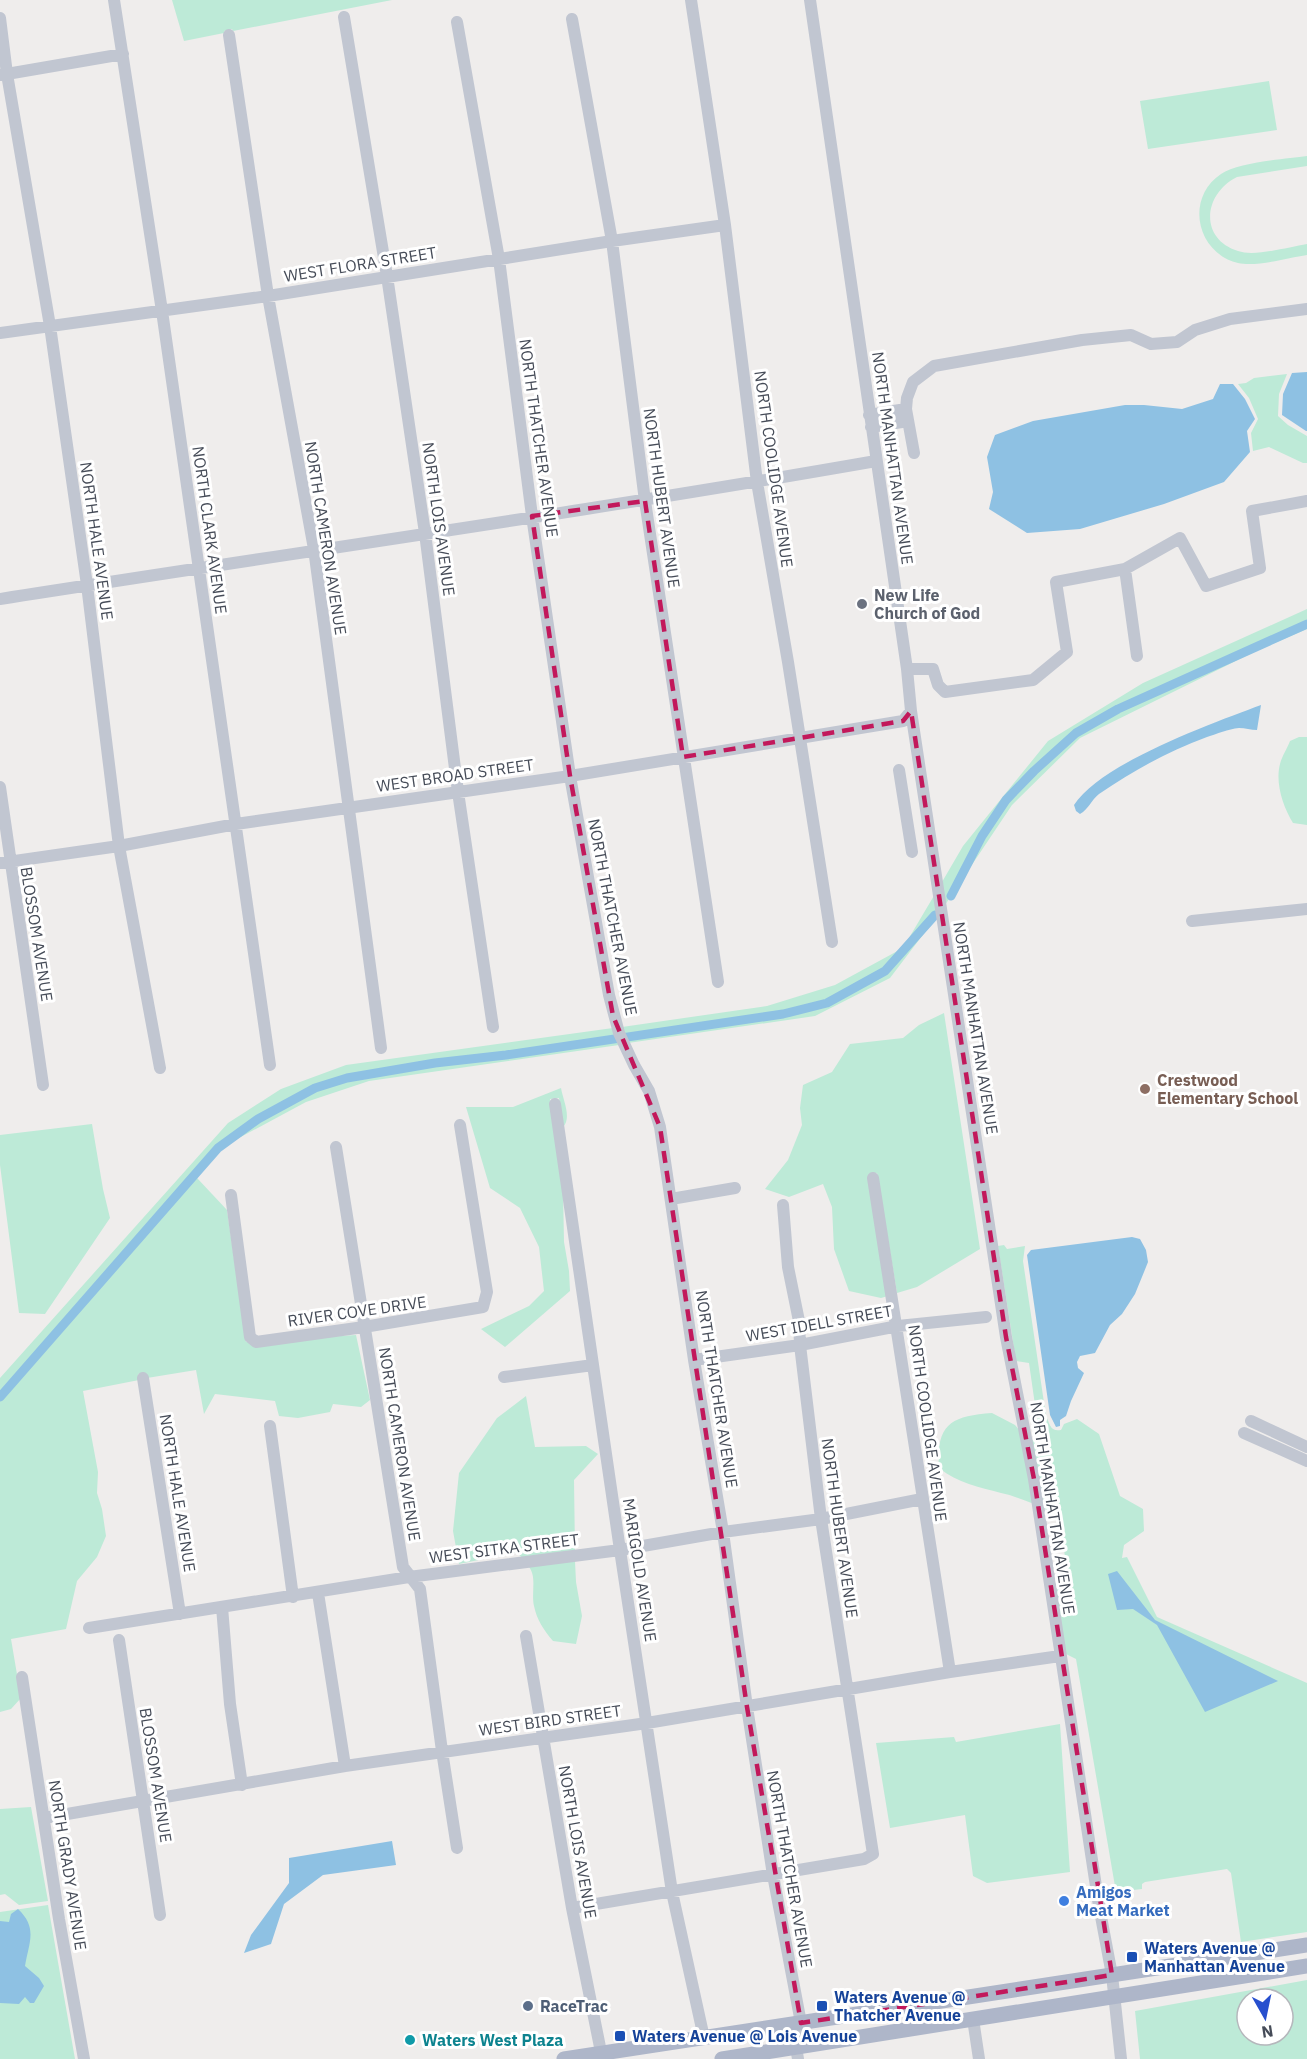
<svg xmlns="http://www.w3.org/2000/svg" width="1307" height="2059" font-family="'IBM Plex Sans',sans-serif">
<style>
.green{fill:#bdead7;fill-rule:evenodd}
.water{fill:#8ec1e3}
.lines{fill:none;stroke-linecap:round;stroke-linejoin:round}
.canal{stroke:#8ec1e3;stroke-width:9}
.minor{stroke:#c1c6d1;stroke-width:12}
.major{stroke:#aeb6c9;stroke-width:15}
.marked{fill:none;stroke:#c2185b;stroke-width:4.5;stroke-dasharray:12 8;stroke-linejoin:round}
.worship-dot{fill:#6b7280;stroke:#fff;stroke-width:2}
.education-dot{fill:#8d6e63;stroke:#fff;stroke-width:2}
.shop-dot{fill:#3f7fe0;stroke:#fff;stroke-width:2}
.transit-dot{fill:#1a4fb4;stroke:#fff;stroke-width:2}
.service-dot{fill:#5c6f8a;stroke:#fff;stroke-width:2}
.culture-dot{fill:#0f9aa8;stroke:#fff;stroke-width:2}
.labels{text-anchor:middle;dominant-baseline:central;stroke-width:6;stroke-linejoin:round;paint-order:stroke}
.street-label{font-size:16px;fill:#464c58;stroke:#fff}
.worship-label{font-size:16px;font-weight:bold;fill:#5b616d;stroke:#fff;text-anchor:start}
.education-label{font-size:16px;font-weight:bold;fill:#785e54;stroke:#fff;text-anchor:start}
.shop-label{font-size:16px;font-weight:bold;fill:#366cbe;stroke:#fff;text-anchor:start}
.transit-label{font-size:16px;font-weight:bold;fill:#164399;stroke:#fff;text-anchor:start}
.service-label{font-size:16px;font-weight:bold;fill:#4e5e75;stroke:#fff;text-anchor:start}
.culture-label{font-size:16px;font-weight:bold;fill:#0d838f;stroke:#fff;text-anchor:start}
</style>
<rect width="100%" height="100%" fill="#efedec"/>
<path class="green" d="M172 0H392L233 31 232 29 224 31V33L184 41Z
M1269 81 1277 130 1148 149 1140 101Z
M1307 156V166L1237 177C1203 194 1199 239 1238 251 1255 257 1288 247 1307 244V255C1287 258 1257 267 1238 263 1196 253 1185 198 1221 174 1238 162 1285 159 1307 156Z
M1287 374 1279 394 1278 416 1288 425 1307 436V463H1303L1269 447 1253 451 1251 433 1258 419 1249 398 1238 384 1246 383 1254 378Z
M1307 609V629L1256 651 1080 738 1012 805 945 905 942 882 963 846 1048 741 1143 683Z
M1299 737H1307V825L1293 823C1283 807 1275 783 1280 764 1282 756 1287 749 1290 741Z
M935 894 938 915 890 978 815 1016 628 1043 622 1027 767 1006 835 985 903 948Z
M944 1013 980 1249 917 1287 897 1293 877 1173 869 1174 888 1296 881 1298 849 1291 834 1249 832 1207 823 1184 789 1197 765 1189 788 1160 802 1125 800 1108 803 1085 832 1072 850 1044 903 1038 919 1025Z
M613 1028 619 1045 369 1081 306 1102 224 1146 197 1178 227 1210 246 1342 356 1335 370 1400 361 1407 333 1404 330 1412 298 1418 279 1416 275 1401 215 1394 204 1414 196 1370 147 1378 146 1373 138 1374 139 1380 83 1391 98 1472 97 1493 102 1509 106 1536 97 1557 77 1581 66 1629 11 1639 21 1698 11 1709 0 1712V1378L228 1123 281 1089 346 1065Z
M561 1088C563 1100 572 1118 563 1127L559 1098 550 1099 563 1190 564 1242 569 1271 570 1291 505 1347 481 1329 529 1306 544 1291 539 1247 520 1208 490 1188 466 1107H513Z
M92 1124 103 1189 110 1218 45 1314 19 1313 0 1165V1135Z
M1004 1245 1007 1249 1025 1246 1023 1261 1046 1416C1050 1424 1050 1432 1061 1430L1064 1424 1077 1419 1099 1434 1120 1496 1143 1509 1144 1531 1124 1545 1122 1558 1127 1557 1157 1617 1307 1683V1932L1241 1942 1231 1873 1227 1869 1145 1882 1142 1884V1889L1116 1892 1076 1659 1064 1653 1055 1590 1067 1586 1065 1575 1067 1574C1064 1554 1064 1516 1043 1508L1031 1440H1040L1029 1363 1016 1361 998 1246Z
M526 1396 535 1447 586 1446 598 1454 574 1480 575 1551 522 1558 517 1552 459 1564 453 1531 459 1473 497 1418Z
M992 1413 1015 1425 1020 1431 1034 1504C1023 1500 1012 1495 1001 1493 979 1487 958 1483 939 1468 936 1424 951 1416 992 1413Z
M575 1561 576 1582 582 1616 576 1644 553 1641C543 1629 537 1620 534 1606 531 1593 537 1577 529 1567Z
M1060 1724 1070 1872 987 1883 973 1876 965 1815 890 1828 876 1743 954 1737 956 1742Z
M31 1807 48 1901 19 1905 5 1894 0 1895V1809Z
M48 1905 75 2059H0V1912Z
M1307 1980V2059H1140L1135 2011ZM1247 1999H1283V2035H1247Z"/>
<path class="water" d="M1307 372V431H1306L1282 415 1283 394 1292 373Z
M1220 384H1233L1245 399 1255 419 1247 431 1250 452 1224 482 1164 504 1080 529 1027 533 989 509 993 492 987 457 995 435 1033 421 1125 405H1144L1182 409 1213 399Z
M1261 705 1257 730C1251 730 1245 728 1239 728 1228 729 1217 734 1207 737 1168 751 1133 771 1099 794 1091 800 1089 809 1080 814L1076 811 1074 805C1101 763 1213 723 1261 705Z
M1132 1237 1140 1239 1146 1250 1148 1262 1144 1272 1135 1294 1122 1314 1110 1325 1095 1353 1080 1356 1077 1362 1078 1368 1084 1373 1071 1401 1066 1416 1060 1420V1426L1056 1427 1050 1415 1027 1255 1031 1250Z
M1117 1571 1155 1620 1278 1681 1205 1712 1157 1625 1133 1609 1117 1610 1108 1574Z
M392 1841 396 1865 323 1875 284 1904 271 1944 244 1953 251 1935 289 1883V1858Z
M18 1909C38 1928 29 1942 25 1966L39 1978 44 1986 34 2003H30L25 1997 19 2004 0 2003V1921L9 1922 11 1914Z"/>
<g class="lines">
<path class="canal" d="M951 896 982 836 1006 800 1034 771 1076 733 1118 709 1307 624
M0 1397 218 1148 258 1119 315 1088 347 1078 435 1063 506 1055 783 1014 827 1003 885 971 935 915"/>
<path class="minor" d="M114 0 162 311 270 1065
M691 0 725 225 757 482 788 662 832 942
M810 0 907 669 911 711 1006 1337 1034 1479 1099 1906 1112 1975 1121 2059
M344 17 387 276 425 533 458 792 493 1027
M0 18 7 74 50 326 87 585 119 846 160 1068
M572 19 612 241 645 501 718 982
M457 22 499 259 532 516 570 776 609 995 619 1033 634 1065 649 1091 660 1127 694 1360 723 1532 747 1707 773 1875 801 2023 796 2047 798 2059
M229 35 268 296 314 549 381 1048
M1 75 123 54
M0 333 268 296 612 241 725 225
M869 415 906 409
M871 427 908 421
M914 453 906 409 907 398 913 382 934 366 1082 340 1131 335 1151 344 1177 342 1195 330 1230 319 1307 309
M1125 569 1137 656
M0 599C292 553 585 512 876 461
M907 669H933L938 685 945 692 1033 680 1067 652 1056 582 1125 569 1180 538 1206 586 1260 568 1252 511 1307 501
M899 770 912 852
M0 787 43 1085
M0 863 119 846 236 824 570 776 903 721 911 711
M1192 921 1307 909
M555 1104 620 1550 672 1892 704 2038
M336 1147 403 1567 420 1589 442 1751 457 1848
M873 1178 950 1672
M231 1195 250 1337 256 1342 364 1327 483 1307 487 1292 460 1125
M671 1199 735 1188
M694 1360 800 1345 898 1326 986 1317
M504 1377 593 1365
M143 1378 180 1614
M1251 1421 1307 1447
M270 1426 293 1597
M1244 1433 1307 1461
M318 1593 345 1766
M222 1607 230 1704 242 1785
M89 1628 409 1577 620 1550 723 1532 821 1519 922 1499
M526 1636 572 1908 601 2052
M119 1640 160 1915
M22 1677 59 1919 84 2059
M44 1818 345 1766 647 1723 950 1672 1060 1656
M572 1908 864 1859 873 1854 821 1519 800 1345 799 1321 788 1267 783 1205
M973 2019 979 2059"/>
<path class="major" d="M564 2059 1307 1945
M722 2059 1307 1966"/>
</g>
<path class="marked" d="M645 501 683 757 903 721 911 711 1006 1337 1034 1479 1112 1975 801 2023 747 1707 660 1127 613 1016 570 776 532 516Z"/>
<circle class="worship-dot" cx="862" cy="604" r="6"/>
<circle class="education-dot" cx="1145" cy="1089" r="6"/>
<circle class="shop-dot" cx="1064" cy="1901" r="6"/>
<g class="transit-dot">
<rect x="1126" y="1951" width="12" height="12" rx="3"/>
<rect x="816" y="2000" width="12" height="12" rx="3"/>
<rect x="614" y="2030" width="12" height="12" rx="3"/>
</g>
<circle class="service-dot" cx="528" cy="2006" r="6"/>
<circle class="culture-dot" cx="410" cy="2040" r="6"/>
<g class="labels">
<g class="street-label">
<text transform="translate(360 264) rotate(-9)">WEST FLORA STREET</text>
<text transform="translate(539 438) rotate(82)">NORTH THATCHER AVENUE</text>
<text transform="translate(893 458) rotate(82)">NORTH MANHATTAN AVENUE</text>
<text transform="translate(774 469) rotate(82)">NORTH COOLIDGE AVENUE</text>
<text transform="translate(662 498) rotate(82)">NORTH HUBERT AVENUE</text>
<text transform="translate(439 519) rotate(82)">NORTH LOIS AVENUE</text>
<text transform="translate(210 530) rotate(82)">NORTH CLARK AVENUE</text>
<text transform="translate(326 538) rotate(81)">NORTH CAMERON AVENUE</text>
<text transform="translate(97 541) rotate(82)">NORTH HALE AVENUE</text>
<text transform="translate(455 775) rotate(-8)">WEST BROAD STREET</text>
<text transform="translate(613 917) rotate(79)">NORTH THATCHER AVENUE</text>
<text transform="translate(37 934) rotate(81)">BLOSSOM AVENUE</text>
<text transform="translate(976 1028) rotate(81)">NORTH MANHATTAN AVENUE</text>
<text transform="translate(357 1311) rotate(-8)">RIVER COVE DRIVE</text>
<text transform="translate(819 1323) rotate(-10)">WEST IDELL STREET</text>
<text transform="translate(717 1389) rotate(81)">NORTH THATCHER AVENUE</text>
<text transform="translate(928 1423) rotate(82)">NORTH COOLIDGE AVENUE</text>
<text transform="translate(400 1444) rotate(81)">NORTH CAMERON AVENUE</text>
<text transform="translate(178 1493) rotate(81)">NORTH HALE AVENUE</text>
<text transform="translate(1053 1508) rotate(81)">NORTH MANHATTAN AVENUE</text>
<text transform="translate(840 1528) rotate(82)">NORTH HUBERT AVENUE</text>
<text transform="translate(504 1548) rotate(-7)">WEST SITKA STREET</text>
<text transform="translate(640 1570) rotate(81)">MARIGOLD AVENUE</text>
<text transform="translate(550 1720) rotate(-8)">WEST BIRD STREET</text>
<text transform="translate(156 1775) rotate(81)">BLOSSOM AVENUE</text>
<text transform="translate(578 1842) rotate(80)">NORTH LOIS AVENUE</text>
<text transform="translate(68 1865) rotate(81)">NORTH GRADY AVENUE</text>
<text transform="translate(790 1869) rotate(80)">NORTH THATCHER AVENUE</text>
</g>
<g class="worship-label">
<text x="874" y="595">New Life<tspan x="874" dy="18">Church of God</tspan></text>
</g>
<g class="education-label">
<text x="1157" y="1080">Crestwood<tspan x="1157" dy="18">Elementary School</tspan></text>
</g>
<g class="shop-label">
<text x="1076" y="1892">Amigos<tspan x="1076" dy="18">Meat Market</tspan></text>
</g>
<g class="transit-label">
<text x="1144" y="1948">Waters Avenue @<tspan x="1144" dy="18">Manhattan Avenue</tspan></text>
<text x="834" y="1997">Waters Avenue @<tspan x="834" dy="18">Thatcher Avenue</tspan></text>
<text x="632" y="2036">Waters Avenue @ Lois Avenue</text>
</g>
<g class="service-label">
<text x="540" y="2006">RaceTrac</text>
</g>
<g class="culture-label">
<text x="422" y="2040">Waters West Plaza</text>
</g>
</g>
<g transform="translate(1265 2017) rotate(171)"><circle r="28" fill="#ffffff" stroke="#b5b7bc" stroke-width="1.5"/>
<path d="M0-4.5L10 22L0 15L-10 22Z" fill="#274fce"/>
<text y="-9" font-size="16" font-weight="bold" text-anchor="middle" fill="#464c58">N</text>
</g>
</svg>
